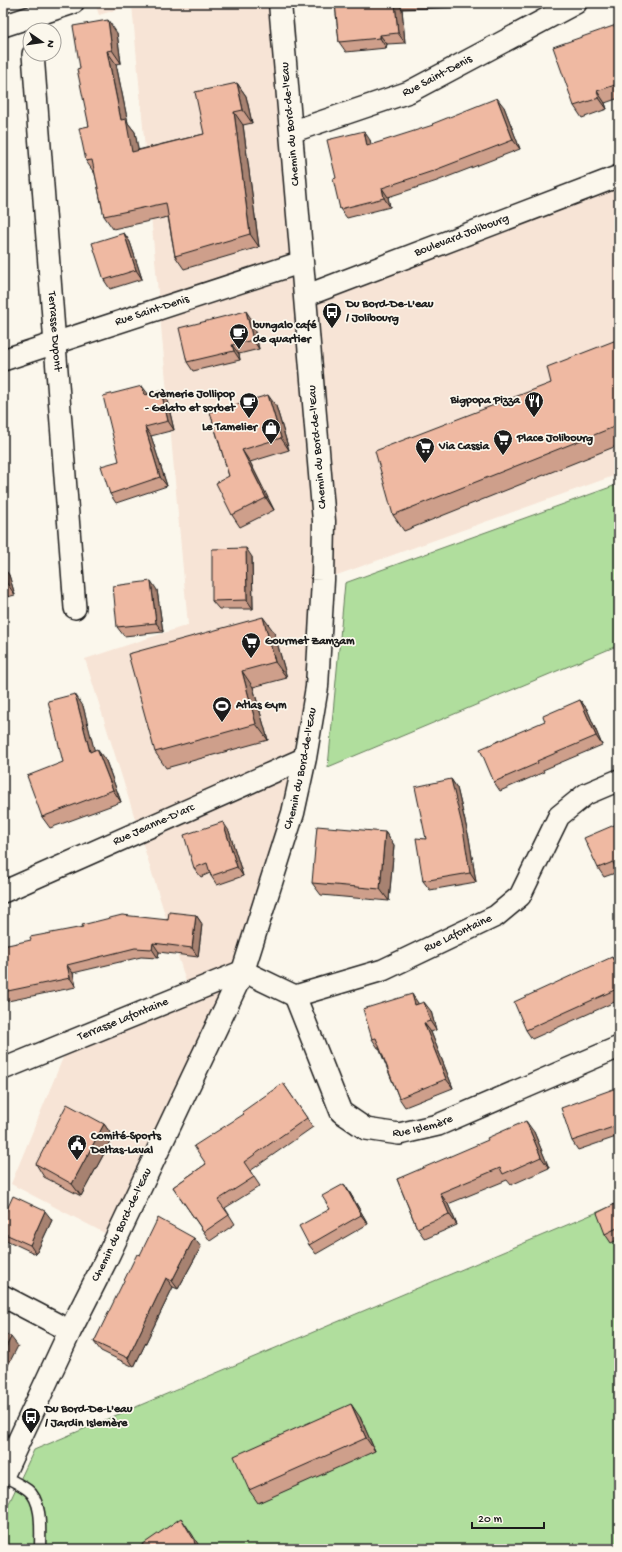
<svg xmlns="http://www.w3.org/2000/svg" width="622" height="1552" font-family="'Gochi Hand',sans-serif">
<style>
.built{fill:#f7e4d6}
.green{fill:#b0de9d;stroke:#667d5c}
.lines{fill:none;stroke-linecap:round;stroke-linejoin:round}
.service-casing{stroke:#1c1c1c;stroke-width:13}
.minor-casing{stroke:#1c1c1c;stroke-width:24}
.tertiary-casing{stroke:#1c1c1c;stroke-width:25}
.service{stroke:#fbf7ec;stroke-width:10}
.minor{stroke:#fbf7ec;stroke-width:21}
.tertiary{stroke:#fbf7ec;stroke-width:22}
.wall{fill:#ce9f8b;stroke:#1c1c1c}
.shaded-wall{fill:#a78271;stroke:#1c1c1c}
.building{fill:#efb9a2;stroke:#1c1c1c}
.labels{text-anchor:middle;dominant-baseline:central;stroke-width:3.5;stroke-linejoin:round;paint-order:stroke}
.street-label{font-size:12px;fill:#1c1c1c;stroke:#fbf7ec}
.poi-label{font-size:12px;font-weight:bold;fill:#1c1c1c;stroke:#fbf7ec;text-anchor:start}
</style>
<rect width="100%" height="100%" fill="#fbf7ec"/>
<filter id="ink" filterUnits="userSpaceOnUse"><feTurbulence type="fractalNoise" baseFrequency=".025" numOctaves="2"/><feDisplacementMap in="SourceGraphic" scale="8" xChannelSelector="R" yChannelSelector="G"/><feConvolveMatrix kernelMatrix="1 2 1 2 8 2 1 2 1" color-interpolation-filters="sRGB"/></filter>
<g filter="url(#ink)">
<path class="built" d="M95 3H280L305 296 619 174V474L323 580 317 687 243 971 112 1237 11 1184 69 1043 188 988 85 659 188 625 132 5 99 15Z"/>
<path class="green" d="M619 484V645L328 767 345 583Z
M619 1203V1549H3V1516L34 1450Z"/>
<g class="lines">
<defs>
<path id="service" d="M3 1476C11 1480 20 1484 28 1490 43 1501 40 1532 40 1549"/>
<g id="minor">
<path d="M3 26 73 3"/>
<path id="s1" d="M33 54 75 608"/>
<path id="s2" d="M291 132 409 92 576 3"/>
<path id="s3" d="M305 296 619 176"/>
<path id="s4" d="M3 360 302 262"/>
<path id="s5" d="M3 892 305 758"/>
<path id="s6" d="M295 996 341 1112 366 1129 399 1134 438 1125 619 1047"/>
<path id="s7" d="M3 1069 243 971 295 996 383 970 496 916 520 896 559 816 586 794 619 780"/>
<path d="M3 1296 70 1331"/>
</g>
<g id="tertiary">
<path id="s8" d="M3 1475 70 1331 106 1260 243 971 293 813 305 758 317 687 323 580 324 521 280 3"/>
</g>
</defs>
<use href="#service" class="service-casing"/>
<use href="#minor" class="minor-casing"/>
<use href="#tertiary" class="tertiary-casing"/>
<use href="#service" class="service"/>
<use href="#minor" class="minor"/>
<use href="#tertiary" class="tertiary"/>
</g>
<path class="wall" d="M335 3H468L469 7 402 9 405 43 387 44 386 48 346 52 339 42Z
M619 24V98L605 103 607 109 582 118 574 106Z
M117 33 121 63 116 64 128 123 135 132 138 150 204 134 237 83 246 96 252 123 243 125 259 247 184 269 175 256 168 217 113 229 104 216 95 174 86 161 89 126 80 68Z
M504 107 520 149 437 181 388 197 390 207 347 218 340 209 336 178 370 140 371 145Z
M124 233 130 242 142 279 110 289 104 280Z
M3 319 6 332 3 333Z
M252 320 259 349 239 354 240 360 193 371 187 362Z
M619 339V445L404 531 393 515 551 383Z
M148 394 167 400 174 430 151 436 167 486 116 503 110 494 119 461Z
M276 406 289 450 250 462 274 510 240 527 232 515 229 476 210 412Z
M252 557 253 609H219L212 601Z
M3 567 9 575 15 595 3 598Z
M157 590 163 632 124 636 117 627Z
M274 632 287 678 253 687 268 740 166 768 155 752Z
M580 700 587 709 602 745 543 770 544 772 500 791 494 782 545 721Z
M83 706 94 750 106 761 121 802 50 828 42 817 63 762Z
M451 779 457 788 469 838 476 882 430 890 423 881 426 839Z
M619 823V873L618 872 604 877 598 868Z
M229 831 243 876 217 885 211 876 210 873 201 877 194 868Z
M385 832 394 845 389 901 321 895 312 883Z
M196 915 202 924 198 957 159 952 158 958 141 957 73 973 76 987 3 1002V946Z
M612 957 619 968V1000L532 1039 526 1030Z
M418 1004 431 1011 436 1030 431 1032 453 1088 405 1107 399 1098 379 1048H378L372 1039Z
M283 1083 313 1127 250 1171 260 1186 225 1208 235 1224 210 1241 173 1187 206 1164 244 1114Z
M619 1087V1136L578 1150 572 1141Z
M104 1124 113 1137 81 1196 44 1177 36 1164Z
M534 1132 549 1168 511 1185 507 1180 448 1204 457 1225 425 1239 417 1228 397 1179Z
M344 1184 350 1193 368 1224 316 1254 309 1245Z
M619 1202V1239L611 1243 605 1234Z
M3 1218 52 1220 36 1254 4 1239 3 1238Z
M201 1247 178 1289 173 1287 134 1367 101 1351 94 1342 140 1255Z
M360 1417 375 1451 258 1503 249 1490Z"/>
<path class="shaded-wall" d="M395 3H398L402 9 405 43 398 33Z
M108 20 117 33 121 63 112 50Z
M380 35 387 44 386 48 380 38Z
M107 51 116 64 128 123 135 132 141 165 132 152 121 120Z
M615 76 619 81V86L618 84Z
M237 83 246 96 252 123 243 110Z
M597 91 605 103 607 109 599 98Z
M497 98 504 107 520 149 513 140Z
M234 112 243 125 259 247 250 234Z
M364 131 370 140 374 155 367 146Z
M382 188 388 197 390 207 384 198Z
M124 233 130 242 142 279 136 270Z
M246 311 252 320 259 349 253 340Z
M3 319 6 332 3 328Z
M232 345 239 354 240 360 234 351Z
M142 386 149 395H145Z
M161 391 167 400 174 430 168 421Z
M268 395 276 406 289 450 281 438Z
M145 427 151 436 167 486 160 477Z
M242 450 250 462 274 510 266 498Z
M246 548 252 557 253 609 247 600Z
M3 567 9 575 15 595 6 582 3 573Z
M151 581 157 590 163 632 156 623Z
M263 617 274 632 287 678 275 662Z
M242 671 253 687 268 740 256 724Z
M75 694 83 706 98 764 90 752Z
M580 700 587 709 602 745 596 736Z
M97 749 106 761 121 802 113 790Z
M451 779 457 788 469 838 476 882 470 873Z
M223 822 229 831 243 876 237 867Z
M385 832 394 845 389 901 380 889Z
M196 915 202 924 198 957 192 948Z
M153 943 159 952 158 958 152 949Z
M612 957 618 966 619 968V973Z
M67 965 73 973 76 987 70 978Z
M412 994 418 1003 421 1014 415 1005Z
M424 1002 431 1011 436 1030 430 1021Z
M424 1023 431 1032 453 1088 446 1079Z
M526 1121 534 1132 549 1168 541 1157Z
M104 1124 113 1137 81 1196 72 1184Z
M344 1184 350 1193 368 1224 361 1215Z
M440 1193 448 1204 457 1225 449 1214Z
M45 1211 52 1220 36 1254 30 1245Z
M194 1238 201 1247 178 1289 172 1281Z
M166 1278 173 1287 134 1367 128 1358Z
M11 1337 18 1346 3 1375V1353Z
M351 1404 360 1417 375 1451 366 1438Z
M181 1518 192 1534 201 1549H196Z"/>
<path class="building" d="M335 3H395L398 33 380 35V38L339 42Z
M108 20 112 50 107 51 121 120 126 119 132 152 204 134 195 92 237 83 243 110 234 112 250 234 175 256 166 203 104 216 92 160 86 161 79 128 89 126 77 69 80 68 73 26Z
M619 24V75L615 76 618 84 597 91 599 98 574 106 553 47Z
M497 98 513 140 430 172 382 188 384 198 340 209 333 179 336 178 327 140 364 131 367 146 433 125 432 124Z
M124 233 136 270 104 280 92 243Z
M246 311 253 340 232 345 234 351 187 362 179 328Z
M619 339V425L393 515 375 451 551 383 547 367Z
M142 386 145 395 161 391 168 421 145 427 160 477 110 494 101 466 119 461 103 396Z
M268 395 281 438 242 450 266 498 232 515 216 483 229 476 210 412Z
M246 548 247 600 212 601V549Z
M3 573 6 582 3 583Z
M151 581 156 623 117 627 113 586Z
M263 617 275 662 242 671 256 724 155 752 128 654Z
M619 684V693L616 686Z
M75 694 90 752 97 749 113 790 42 817 27 776 63 762 48 701Z
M580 700 596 736 537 761 538 763 494 782 480 749 545 721 543 716Z
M451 779 463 829 470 873 423 881 416 838 426 839 415 787Z
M223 822 237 867 211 876 207 863 194 868 184 835Z
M619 823V868L616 869 613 862 598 868 584 838Z
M317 826 385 832 380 889 312 883Z
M169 912 196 915 192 948 153 943 152 949 135 948 67 965 70 978 3 992V946L31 940 30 937 83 927 82 925 122 915 168 920Z
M612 957 619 973V988L526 1030 514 1002Z
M412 994 415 1005 424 1002 430 1021 424 1023 446 1079 399 1098 376 1038 372 1039 363 1009Z
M283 1083 307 1118 244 1162 254 1177 218 1200 229 1215 204 1232 173 1187 206 1164 194 1146 244 1114 242 1112Z
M619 1087V1125L572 1141 561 1108Z
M67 1104 104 1124 72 1184 36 1164Z
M526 1121 541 1157 503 1174 500 1168 440 1193 449 1214 417 1228 397 1179 488 1140 487 1138Z
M344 1184 361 1215 309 1245 299 1226 330 1209 322 1196Z
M13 1196 45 1211 30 1245 3 1233V1218Z
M619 1202V1227L605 1234 597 1213Z
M158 1218 194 1238 172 1281 166 1278 128 1358 94 1342 137 1254 140 1255Z
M3 1332 11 1337 3 1353Z
M351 1404 366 1438 249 1490 234 1456Z
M181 1518 194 1540 196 1549H136Z"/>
</g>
<defs>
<symbol id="bus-pin" viewBox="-11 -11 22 30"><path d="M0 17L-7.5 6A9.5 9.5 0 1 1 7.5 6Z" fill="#1c1c1c" stroke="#fbf7ec"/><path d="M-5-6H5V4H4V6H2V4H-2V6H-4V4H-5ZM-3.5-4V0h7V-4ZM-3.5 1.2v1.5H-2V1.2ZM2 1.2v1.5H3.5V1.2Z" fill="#fff"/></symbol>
<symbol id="cafe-pin" viewBox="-11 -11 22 30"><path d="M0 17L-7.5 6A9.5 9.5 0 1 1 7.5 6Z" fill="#1c1c1c" stroke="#fbf7ec"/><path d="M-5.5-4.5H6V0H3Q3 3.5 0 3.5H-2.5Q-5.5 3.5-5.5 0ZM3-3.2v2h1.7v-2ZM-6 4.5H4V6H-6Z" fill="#fff"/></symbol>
<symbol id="restaurant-pin" viewBox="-11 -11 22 30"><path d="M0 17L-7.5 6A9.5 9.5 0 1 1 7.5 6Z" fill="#1c1c1c" stroke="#fbf7ec"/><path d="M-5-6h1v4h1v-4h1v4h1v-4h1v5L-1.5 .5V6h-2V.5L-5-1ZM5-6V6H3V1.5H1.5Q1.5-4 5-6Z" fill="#fff"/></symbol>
<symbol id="shop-pin" viewBox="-11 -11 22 30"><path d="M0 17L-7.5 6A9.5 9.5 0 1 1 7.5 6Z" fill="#1c1c1c" stroke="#fbf7ec"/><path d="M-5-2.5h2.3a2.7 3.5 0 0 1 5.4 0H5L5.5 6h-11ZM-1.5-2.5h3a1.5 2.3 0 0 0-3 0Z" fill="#fff"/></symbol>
<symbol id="supermarket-pin" viewBox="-11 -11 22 30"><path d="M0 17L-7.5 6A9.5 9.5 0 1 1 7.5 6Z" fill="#1c1c1c" stroke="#fbf7ec"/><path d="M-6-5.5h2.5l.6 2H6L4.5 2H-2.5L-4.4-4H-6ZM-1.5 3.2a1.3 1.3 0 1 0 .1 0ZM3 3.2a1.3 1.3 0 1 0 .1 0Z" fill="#fff"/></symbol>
<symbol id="stadium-pin" viewBox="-11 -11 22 30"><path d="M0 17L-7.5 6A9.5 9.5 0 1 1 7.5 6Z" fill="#1c1c1c" stroke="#fbf7ec"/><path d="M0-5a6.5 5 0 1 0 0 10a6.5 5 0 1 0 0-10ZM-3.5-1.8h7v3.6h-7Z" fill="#fff"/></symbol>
<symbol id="civic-pin" viewBox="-11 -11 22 30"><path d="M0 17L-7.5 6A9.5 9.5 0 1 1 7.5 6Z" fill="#1c1c1c" stroke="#fbf7ec"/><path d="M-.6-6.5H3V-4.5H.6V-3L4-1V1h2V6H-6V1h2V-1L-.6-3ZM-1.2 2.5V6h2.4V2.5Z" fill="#fff"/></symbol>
</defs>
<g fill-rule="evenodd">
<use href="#bus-pin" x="321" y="301" width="22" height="30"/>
<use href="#cafe-pin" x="228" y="322" width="22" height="30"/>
<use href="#restaurant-pin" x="523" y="390" width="22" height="30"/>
<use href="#cafe-pin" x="238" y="391" width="22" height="30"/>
<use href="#shop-pin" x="260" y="417" width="22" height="30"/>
<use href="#supermarket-pin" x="492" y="428" width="22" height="30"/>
<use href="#supermarket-pin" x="414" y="436" width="22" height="30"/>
<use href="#supermarket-pin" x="240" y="631" width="22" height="30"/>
<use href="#stadium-pin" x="211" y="695" width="22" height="30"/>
<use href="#civic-pin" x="66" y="1133" width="22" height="30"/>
<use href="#bus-pin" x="20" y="1406" width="22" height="30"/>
</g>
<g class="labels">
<g class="street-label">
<text stroke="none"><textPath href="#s2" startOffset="157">Rue Saint-Denis</textPath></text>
<text transform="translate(291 124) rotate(-95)">Chemin du Bord-de-l'Eau</text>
<text stroke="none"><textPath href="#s3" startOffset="168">Boulevard Jolibourg</textPath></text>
<text stroke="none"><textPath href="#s4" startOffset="157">Rue Saint-Denis</textPath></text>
<text stroke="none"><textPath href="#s1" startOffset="278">Terrasse Dupont</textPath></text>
<text transform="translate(318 447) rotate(-95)">Chemin du Bord-de-l'Eau</text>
<text stroke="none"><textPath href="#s8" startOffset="769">Chemin du Bord-de-l'Eau</textPath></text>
<text stroke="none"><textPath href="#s5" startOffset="165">Rue Jeanne-D'arc</textPath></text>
<text stroke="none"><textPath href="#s7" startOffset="492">Rue Lafontaine</textPath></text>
<text stroke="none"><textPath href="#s7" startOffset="130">Terrasse Lafontaine</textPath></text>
<text stroke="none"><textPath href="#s6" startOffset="213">Rue Islemère</textPath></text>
<text stroke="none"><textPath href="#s8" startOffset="277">Chemin du Bord-de-l'Eau</textPath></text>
</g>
<g class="poi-label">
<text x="346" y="305">Du Bord-De-L'eau<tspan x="346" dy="14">/ Jolibourg</tspan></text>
<text x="253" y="326">bungalo café<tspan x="253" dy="14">de quartier</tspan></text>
<text x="235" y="395" text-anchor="end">Crèmerie Jollipop<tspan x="235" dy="14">- Gelato et sorbet</tspan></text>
<text x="520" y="401" text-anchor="end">Bigpopa Pizza</text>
<text x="257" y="428" text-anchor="end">Le Tamelier</text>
<text x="517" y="439">Place Jolibourg</text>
<text x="439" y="447">Via Cassia</text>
<text x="265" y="642">Gourmet Zamzam</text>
<text x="236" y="706">Atlas Gym</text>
<text x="91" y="1137">Comité-Sports<tspan x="91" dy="14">Deltas-Laval</tspan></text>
<text x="45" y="1410">Du Bord-De-L'eau<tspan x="45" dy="14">/ Jardin Islemère</tspan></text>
</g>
</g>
<rect width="622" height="1552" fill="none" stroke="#fbf7ec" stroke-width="16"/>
<rect x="8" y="8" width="606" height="1536" fill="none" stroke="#1c1c1c" stroke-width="1.5" filter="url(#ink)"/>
<g transform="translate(42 42) rotate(103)"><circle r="19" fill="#fbf7ec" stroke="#a29f99"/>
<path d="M0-3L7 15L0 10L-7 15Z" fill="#1c1c1c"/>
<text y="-6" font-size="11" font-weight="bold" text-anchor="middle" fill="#1c1c1c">N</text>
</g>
<path d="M472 1522v6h72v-6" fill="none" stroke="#1c1c1c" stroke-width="2"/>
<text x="478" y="1522" font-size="12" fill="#1c1c1c" stroke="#fbf7ec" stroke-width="3" paint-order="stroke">20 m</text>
</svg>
